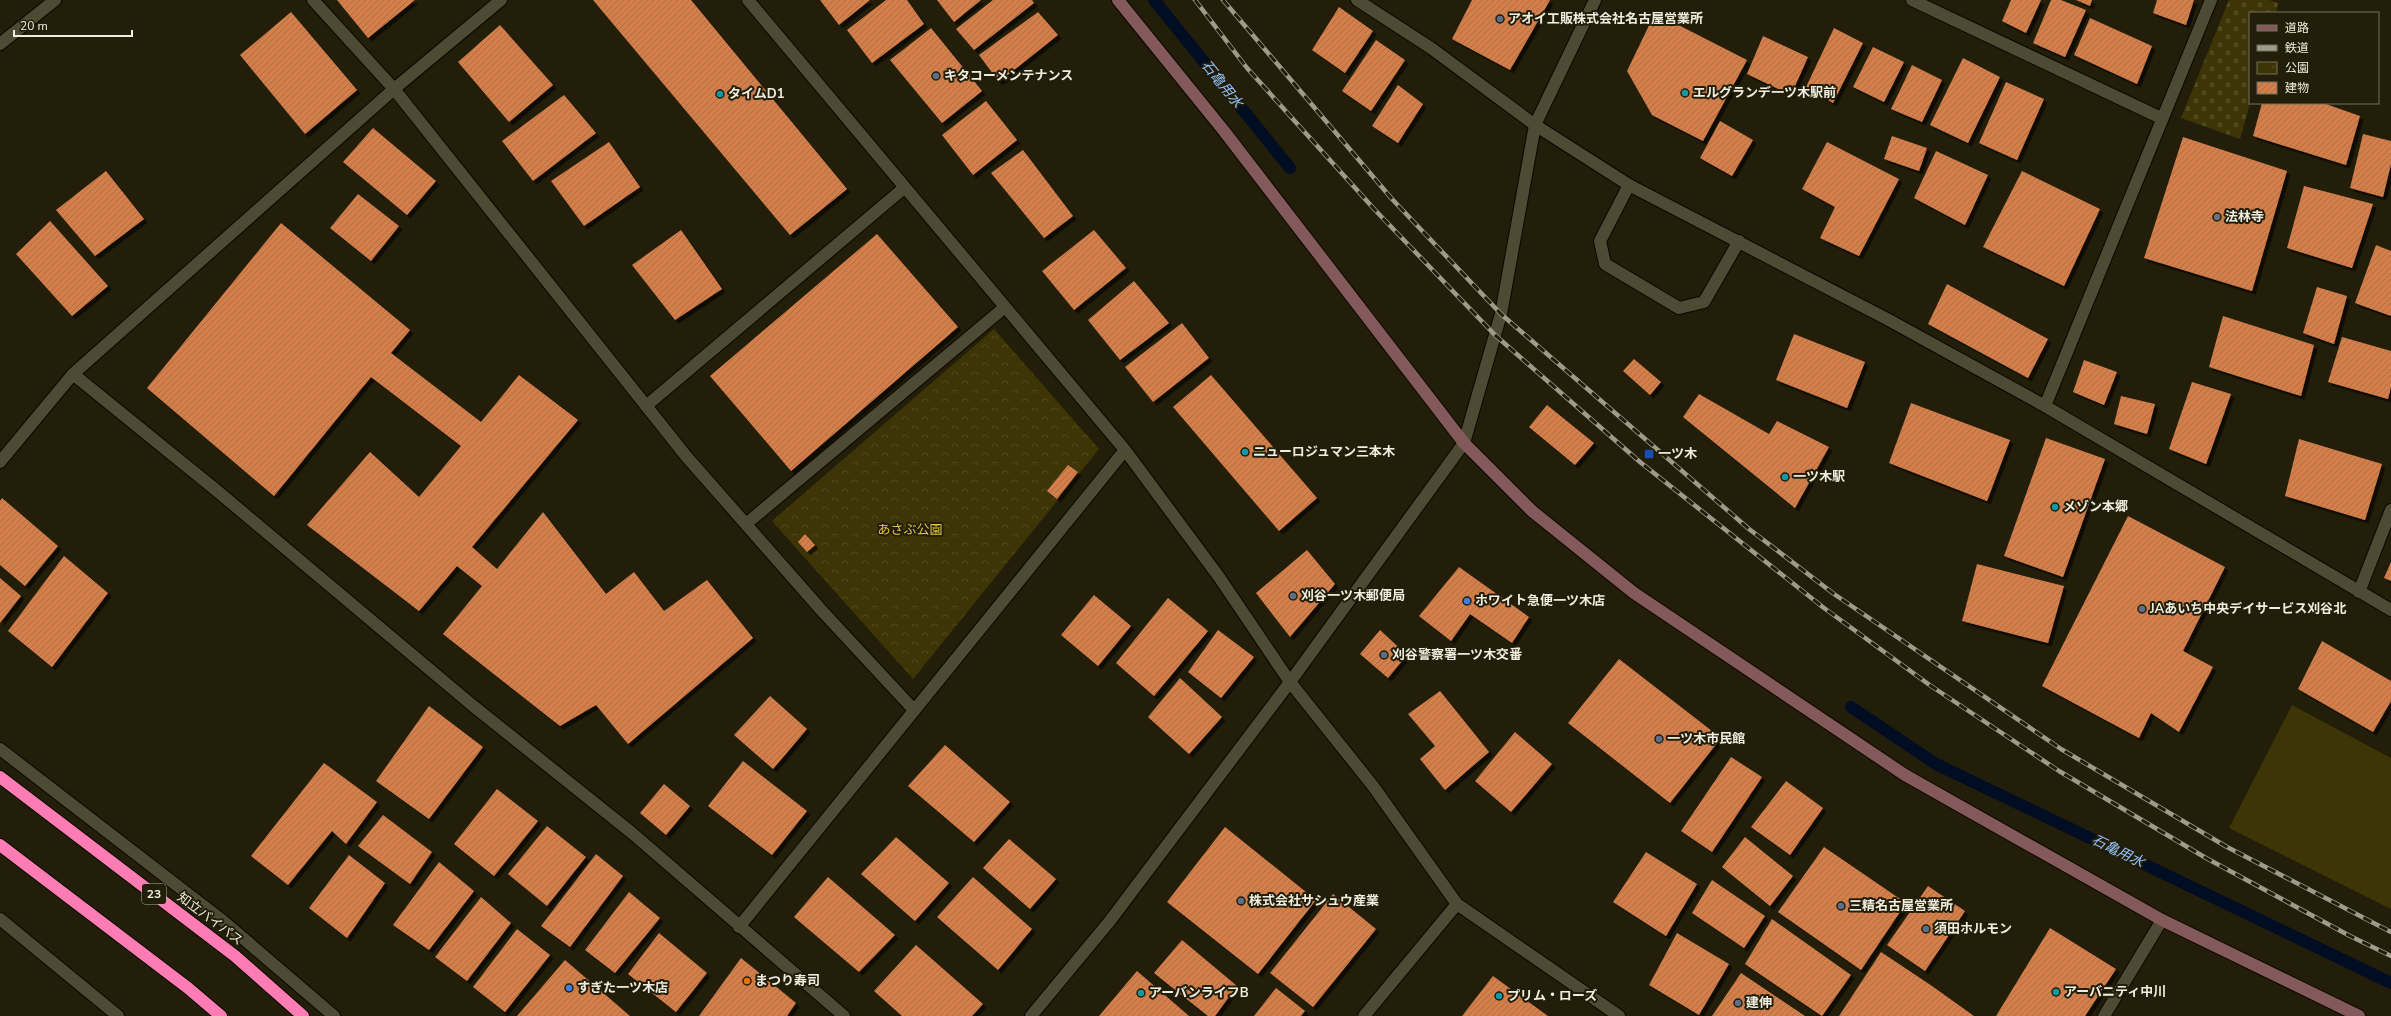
<svg xmlns="http://www.w3.org/2000/svg" width="2391" height="1016" font-family="'Nunito Sans','Noto Sans JP',sans-serif">
<style>
.grass{fill:#3e3506}
.cemetery{fill:url(#cemetery-stones)}
.park{fill:url(#park-crowns)}
.lines{fill:none;stroke-linecap:round;stroke-linejoin:round}
.stream{stroke:#000d22;stroke-width:12}
.building{fill:url(#building-hatch);filter:url(#shadow)}
.lane-casing{stroke:#0b0700;stroke-width:14}
.street-casing{stroke:#0b0700;stroke-width:14}
.secondary-casing{stroke:#0b0700;stroke-width:14}
.highway-casing{stroke:#0b0700;stroke-width:14}
.lane{stroke:#4f4a34;stroke-width:12}
.street{stroke:#4f4a34;stroke-width:12}
.secondary{stroke:#83595a;stroke-width:12}
.highway{stroke:#fd7cb4;stroke-width:12}
.rail-casing{stroke:#9f9b8b;stroke-width:4.5}
.rail{stroke:#221e09;stroke-width:3;stroke-dasharray:9;stroke-linecap:butt}
.service-dot{fill:#5c6f8a;stroke:#221e09;stroke-width:1.5}
.culture-dot{fill:#0f9aa8;stroke:#221e09;stroke-width:1.5}
.worship-dot{fill:#6b7280;stroke:#221e09;stroke-width:1.5}
.transit-dot{fill:#1a4fb4;stroke:#221e09;stroke-width:1.5}
.shop-dot{fill:#3f7fe0;stroke:#221e09;stroke-width:1.5}
.food-dot{fill:#e8710a;stroke:#221e09;stroke-width:1.5}
.labels{text-anchor:middle;dominant-baseline:central;stroke-width:4;stroke-linejoin:round;paint-order:stroke}
.shield{fill:#221e09;stroke:#b2afa0;stroke-width:1}
.shield-label{font-size:12px;font-weight:bold;fill:#f0ede0}
.poi-label{font-size:13px;font-weight:bold;fill:#f0ede0;stroke:#221e09;text-anchor:start}
.park-label{font-size:13px;fill:#e3c938;stroke:#221e09}
.street-label{font-size:13px;fill:#f0ede0;stroke:#221e09}
.water-label{font-size:14px;font-style:italic;fill:#95c2fa;stroke:#221e09}
</style>
<defs>
<pattern id="cemetery-stones" width="16" height="16" patternUnits="userSpaceOnUse"><rect width="16" height="16" fill="#3e3506"/><path d="M2 7V4a2 2 0 0 1 4 0v3zM10 15v-3a2 2 0 0 1 4 0v3z" fill="#51491e"/></pattern>
<pattern id="park-crowns" width="20" height="18" patternUnits="userSpaceOnUse"><rect width="20" height="18" fill="#3e3506"/><path d="M2 6a3 3 0 1 1 6 0M12 15a3 3 0 1 1 6 0" fill="none" stroke="#51491e"/></pattern>
<pattern id="building-hatch" width="6" height="6" patternUnits="userSpaceOnUse"><rect width="6" height="6" fill="#d47e4a"/><path d="M-1 1l2-2M0 6l6-6M5 7l2-2" fill="none" stroke="#aa6e48"/></pattern>
<filter id="shadow"><feDropShadow dx="3.5" dy="3.5" stdDeviation="0" flood-color="#0009"/></filter>
</defs>
<rect width="100%" height="100%" fill="#221e09"/>
<path class="grass" d="M2292 705 2391 758V909L2229 828Z"/>
<path class="cemetery" d="M2229 0H2269L2278 3 2276 13H2250V103L2240 139 2181 118Z"/>
<path class="park" d="M994 329 1099 449 913 679 772 521Z"/>
<g class="lines">
<path class="stream" d="M1154 0 1290 168
M1851 707 1936 764 2391 983"/>
</g>
<path class="building" d="M337 0H415L368 38Z
M593 0H691L847 189 790 235Z
M820 0H870L839 25Z
M886 0H907L924 24 872 63 847 30Z
M937 0H981L954 22Z
M993 0H1032L1034 3 974 50 956 29Z
M1472 0H1550L1510 70 1452 39Z
M2011 0H2041L2026 33 2002 21Z
M2051 0H2061L2086 10 2065 57 2033 43Z
M2076 0H2092L2090 6Z
M2157 0H2194L2186 25 2153 13Z
M1339 7 1373 31 1345 73 1312 50Z
M291 12 357 90 305 134 240 55Z
M1038 12 1058 35 999 82 979 55Z
M1655 13 1747 60 1703 141 1652 115 1627 71Z
M2090 18 2152 46 2137 84 2074 55Z
M500 25 553 85 509 122 458 62Z
M931 28 982 91 942 123 890 60Z
M1834 28 1863 43 1833 103 1806 87Z
M1763 36 1808 57 1791 95 1747 74Z
M1376 40 1405 60 1371 111 1342 91Z
M1873 47 1904 62 1884 102 1853 87Z
M1963 58 2000 77 1968 143 1930 125Z
M1912 65 1942 80 1922 122 1891 109Z
M2006 82 2044 99 2017 160 1979 143Z
M1398 85 1423 104 1398 143 1372 126Z
M564 95 596 133 533 181 502 141Z
M986 101 1017 140 973 175 942 135Z
M2262 103H2323L2360 116 2346 165 2253 136Z
M1720 121 1753 140 1732 176 1700 158Z
M373 128 436 181 407 215 343 162Z
M2363 134 2391 141V164L2383 197 2350 188Z
M1892 136 1927 148 1919 171 1884 159Z
M2183 137 2287 171 2252 291 2144 258Z
M609 142 640 187 584 226 551 181Z
M1827 142 1899 179 1859 256 1820 238 1835 207 1802 189Z
M1023 150 1073 216 1044 238 991 173Z
M1936 151 1988 175 1965 225 1914 198Z
M106 171 144 219 95 256 56 210Z
M2022 171 2100 209 2064 286 1983 247Z
M2304 186 2373 204 2352 268 2287 248Z
M358 194 399 226 371 261 330 228Z
M50 221 108 286 72 316 16 254Z
M281 223 410 330 391 353 481 422 519 375 578 420 472 547 497 569 543 512 606 594 634 572 664 611 707 580 753 638 628 744 596 705 560 726 443 634 482 586 457 566 419 611 307 525 370 452 419 497 461 446 371 377 274 496 147 388Z
M681 230 722 289 675 320 632 265Z
M1094 230 1126 268 1074 310 1042 271Z
M877 234 958 327 791 471 710 376Z
M2376 245 2391 251V316L2355 303Z
M1134 281 1169 323 1120 360 1088 320Z
M1947 284 2048 339 2028 378 1928 324Z
M2317 287 2347 296 2334 344 2303 333Z
M2223 316 2314 345 2301 396 2209 367Z
M1182 323 1209 358 1153 402 1125 367Z
M1794 334 1865 362 1847 408 1776 380Z
M2342 337 2391 351V387L2388 399 2328 382Z
M1634 359 1661 382 1650 395 1623 371Z
M2084 360 2117 372 2104 405 2073 392Z
M1211 375 1317 498 1279 531 1173 407Z
M2192 382 2231 394 2206 464 2169 449Z
M1699 394 1769 434 1777 421 1829 447 1795 508 1683 417Z
M2121 396 2155 404 2147 434 2114 424Z
M1911 403 2010 440 1987 501 1889 463Z
M1547 405 1594 443 1575 465 1529 427Z
M2046 438 2105 459 2063 577 2004 556Z
M2299 439 2382 464 2365 520 2285 496Z
M1068 465 1078 472 1057 499 1047 491Z
M2 498 58 546 25 586 0 565V501Z
M2128 516 2225 567 2183 651 2213 667 2179 732 2151 713 2139 738 2042 686Z
M805 534 815 545 807 552 798 542Z
M1307 550 1335 584 1290 637 1256 593Z
M64 556 108 593 52 667 8 631Z
M2391 562V581L2384 578Z
M1977 564 2064 586 2048 643 1962 621Z
M1459 567 1529 617 1512 643 1470 614 1451 641 1419 616Z
M0 578 21 596 0 623Z
M1094 595 1131 626 1098 666 1061 635Z
M1168 598 1208 631 1154 696 1116 663Z
M1218 630 1254 657 1221 698 1188 672Z
M1380 630 1407 655 1388 678 1360 654Z
M2322 641 2391 681V701L2373 732 2298 689Z
M1619 659 1721 738 1670 803 1568 723Z
M1180 678 1222 717 1189 754 1148 717Z
M1440 691 1489 752 1445 790 1420 759 1435 746 1408 714Z
M770 696 807 729 773 769 734 735Z
M429 706 483 747 429 819 376 781Z
M1515 732 1552 764 1511 812 1475 781Z
M945 745 1010 802 974 842 908 786Z
M1731 757 1762 777 1712 852 1681 831Z
M743 761 807 811 772 855 708 806Z
M324 763 377 802 346 844 332 831 288 885 251 856Z
M1786 781 1823 808 1790 855 1751 827Z
M664 784 690 806 666 835 640 813Z
M497 789 538 821 494 876 454 844Z
M383 815 432 852 410 884 358 846Z
M547 826 586 857 547 906 508 874Z
M1225 827 1316 900 1258 974 1167 902Z
M896 837 949 883 915 921 861 874Z
M1745 837 1793 876 1770 906 1722 867Z
M1009 839 1056 879 1030 909 983 868Z
M1824 847 1906 903 1861 970 1778 912Z
M1646 852 1697 884 1666 936 1613 902Z
M596 854 623 876 570 947 541 926Z
M349 855 385 883 347 938 309 908Z
M439 862 474 891 429 950 393 925Z
M828 877 895 935 859 972 794 917Z
M973 877 1032 929 998 970 937 917Z
M1712 880 1765 916 1744 948 1692 913Z
M1928 886 1965 911 1925 971 1887 945Z
M629 892 660 918 615 973 585 950Z
M1333 894 1376 929 1313 1007 1270 973Z
M481 897 511 923 467 981 435 957Z
M1772 919 1851 975 1822 1016 1745 964Z
M2050 928 2116 969 2085 1016H1996Z
M517 929 550 955 505 1012 473 987Z
M659 933 707 973 676 1012 628 974Z
M1677 933 1729 964 1699 1015 1649 985Z
M1182 940 1237 986 1215 1016H1208L1154 973Z
M916 945 983 1004 972 1016H902L874 991Z
M1881 952 1932 986 1974 1016H1839Z
M741 958 796 1003 787 1016H699Z
M565 960 630 1016H517Z
M1137 971 1189 1016H1099Z
M1741 973 1805 1016H1712Z
M1493 976 1548 1016H1462Z
M1276 988 1305 1011 1301 1016H1254Z"/>
<g class="lines">
<defs>
<path id="lane" d="M1629 185 1600 241 1605 264 1679 308 1704 302 1739 241
M646 406 904 188
M746 524 1005 307"/>
<path id="street" d="M313 0 394 89 686 456 823 612 914 710
M748 0 1125 450 1219 577 1290 682 1373 786 1457 904 1619 1016
M1357 0 1431 48 1535 125 1629 185 1887 319 2045 406 2391 610
M1912 0 2161 118
M0 44 55 0
M73 374 216 490 472 705 632 833 844 1016
M2045 406 2211 0
M0 462 73 374 394 89 501 0
M2359 592 2391 510
M0 749 223 921 334 1016
M0 919 118 1016
M739 927 1125 450
M1031 1016 1109 922 1290 682 1464 443 1501 314 1535 125 1595 0
M1364 1016 1457 904
M2104 1016 2162 920"/>
<path id="secondary" d="M1118 0 1224 131 1464 443 1532 511 1634 593 1905 775 2162 920 2359 1016"/>
<path id="highway" d="M0 777 235 956 303 1016
M0 845 188 988 221 1016"/>
</defs>
<use href="#lane" class="lane-casing"/>
<use href="#street" class="street-casing"/>
<use href="#secondary" class="secondary-casing"/>
<use href="#highway" class="highway-casing"/>
<use href="#lane" class="lane"/>
<use href="#street" class="street"/>
<use href="#secondary" class="secondary"/>
<use href="#highway" class="highway"/>
<defs>
<path id="rail" d="M1195 0 1247 68 1375 210 1495 335 1640 462 1824 608 1931 686 2059 771 2206 858 2350 936 2391 956
M1223 0 1392 199 1501 314 1749 529 1834 594 2061 749 2227 847 2391 932"/>
</defs>
<use href="#rail" class="rail-casing"/>
<use href="#rail" class="rail"/>
</g>
<g class="service-dot">
<circle cx="1500" cy="19" r="4"/>
<circle cx="936" cy="76" r="4"/>
<circle cx="1293" cy="596" r="4"/>
<circle cx="2142" cy="609" r="4"/>
<circle cx="1384" cy="655" r="4"/>
<circle cx="1659" cy="739" r="4"/>
<circle cx="1241" cy="901" r="4"/>
<circle cx="1841" cy="906" r="4"/>
<circle cx="1926" cy="929" r="4"/>
<circle cx="1738" cy="1003" r="4"/>
</g>
<g class="culture-dot">
<circle cx="1685" cy="93" r="4"/>
<circle cx="720" cy="94" r="4"/>
<circle cx="1245" cy="452" r="4"/>
<circle cx="1785" cy="477" r="4"/>
<circle cx="2055" cy="507" r="4"/>
<circle cx="2056" cy="992" r="4"/>
<circle cx="1141" cy="993" r="4"/>
<circle cx="1499" cy="996" r="4"/>
</g>
<circle class="worship-dot" cx="2217" cy="217" r="4"/>
<rect class="transit-dot" x="1644" y="449" width="10" height="10" rx="2"/>
<g class="shop-dot">
<circle cx="1467" cy="601" r="4"/>
<circle cx="569" cy="988" r="4"/>
</g>
<circle class="food-dot" cx="747" cy="981" r="4"/>
<g class="labels">
<rect class="shield" x="142" y="884" width="24" height="20" rx="3"/>
<g class="shield-label">
<text x="154" y="894">23</text>
</g>
<g class="poi-label">
<text x="1508" y="19">アオイ工販株式会社名古屋営業所</text>
<text x="944" y="76">キタコーメンテナンス</text>
<text x="1693" y="93">エルグランデ一ツ木駅前</text>
<text x="728" y="94">タイムD1</text>
<text x="2225" y="217">法林寺</text>
<text x="1253" y="452">ニューロジュマン三本木</text>
<text x="1658" y="454">一ツ木</text>
<text x="1793" y="477">一ツ木駅</text>
<text x="2063" y="507">メゾン本郷</text>
<text x="1301" y="596">刈谷一ツ木郵便局</text>
<text x="1475" y="601">ホワイト急便一ツ木店</text>
<text x="2150" y="609">JAあいち中央デイサービス刈谷北</text>
<text x="1392" y="655">刈谷警察署一ツ木交番</text>
<text x="1667" y="739">一ツ木市民館</text>
<text x="1249" y="901">株式会社サシュウ産業</text>
<text x="1849" y="906">三精名古屋営業所</text>
<text x="1934" y="929">須田ホルモン</text>
<text x="755" y="981">まつり寿司</text>
<text x="577" y="988">すぎた一ツ木店</text>
<text x="2064" y="992">アーバニティ中川</text>
<text x="1149" y="993">アーバンライフB</text>
<text x="1507" y="996">プリム・ローズ</text>
<text x="1746" y="1003">建伸</text>
</g>
<g class="park-label">
<text x="910" y="530">あさぶ公園</text>
</g>
<g class="street-label">
<text transform="translate(210 919) rotate(37)">知立バイパス</text>
</g>
<g class="water-label">
<text transform="translate(1222 84) rotate(51)">石亀用水</text>
<text transform="translate(2118 851) rotate(26)">石亀用水</text>
</g>
</g>
<rect x="2249" y="12" width="130" height="92" fill="#221e09" stroke="#74715f"/>
<rect x="2257" y="25" width="20" height="6" fill="#83595a" stroke="#74715f"/>
<text x="2285" y="32" font-size="12" fill="#f0ede0">道路</text>
<rect x="2257" y="45" width="20" height="6" fill="#9f9b8b" stroke="#74715f"/>
<text x="2285" y="52" font-size="12" fill="#f0ede0">鉄道</text>
<rect x="2257" y="62" width="20" height="12" fill="url(#park-crowns)" stroke="#74715f"/>
<text x="2285" y="72" font-size="12" fill="#f0ede0">公園</text>
<rect x="2257" y="82" width="20" height="12" fill="url(#building-hatch)" stroke="#74715f"/>
<text x="2285" y="92" font-size="12" fill="#f0ede0">建物</text>
<path d="M14 30v6h118v-6" fill="none" stroke="#f0ede0" stroke-width="2"/>
<text x="20" y="30" font-size="12" fill="#f0ede0" stroke="#221e09" stroke-width="3" paint-order="stroke">20 m</text>
</svg>
